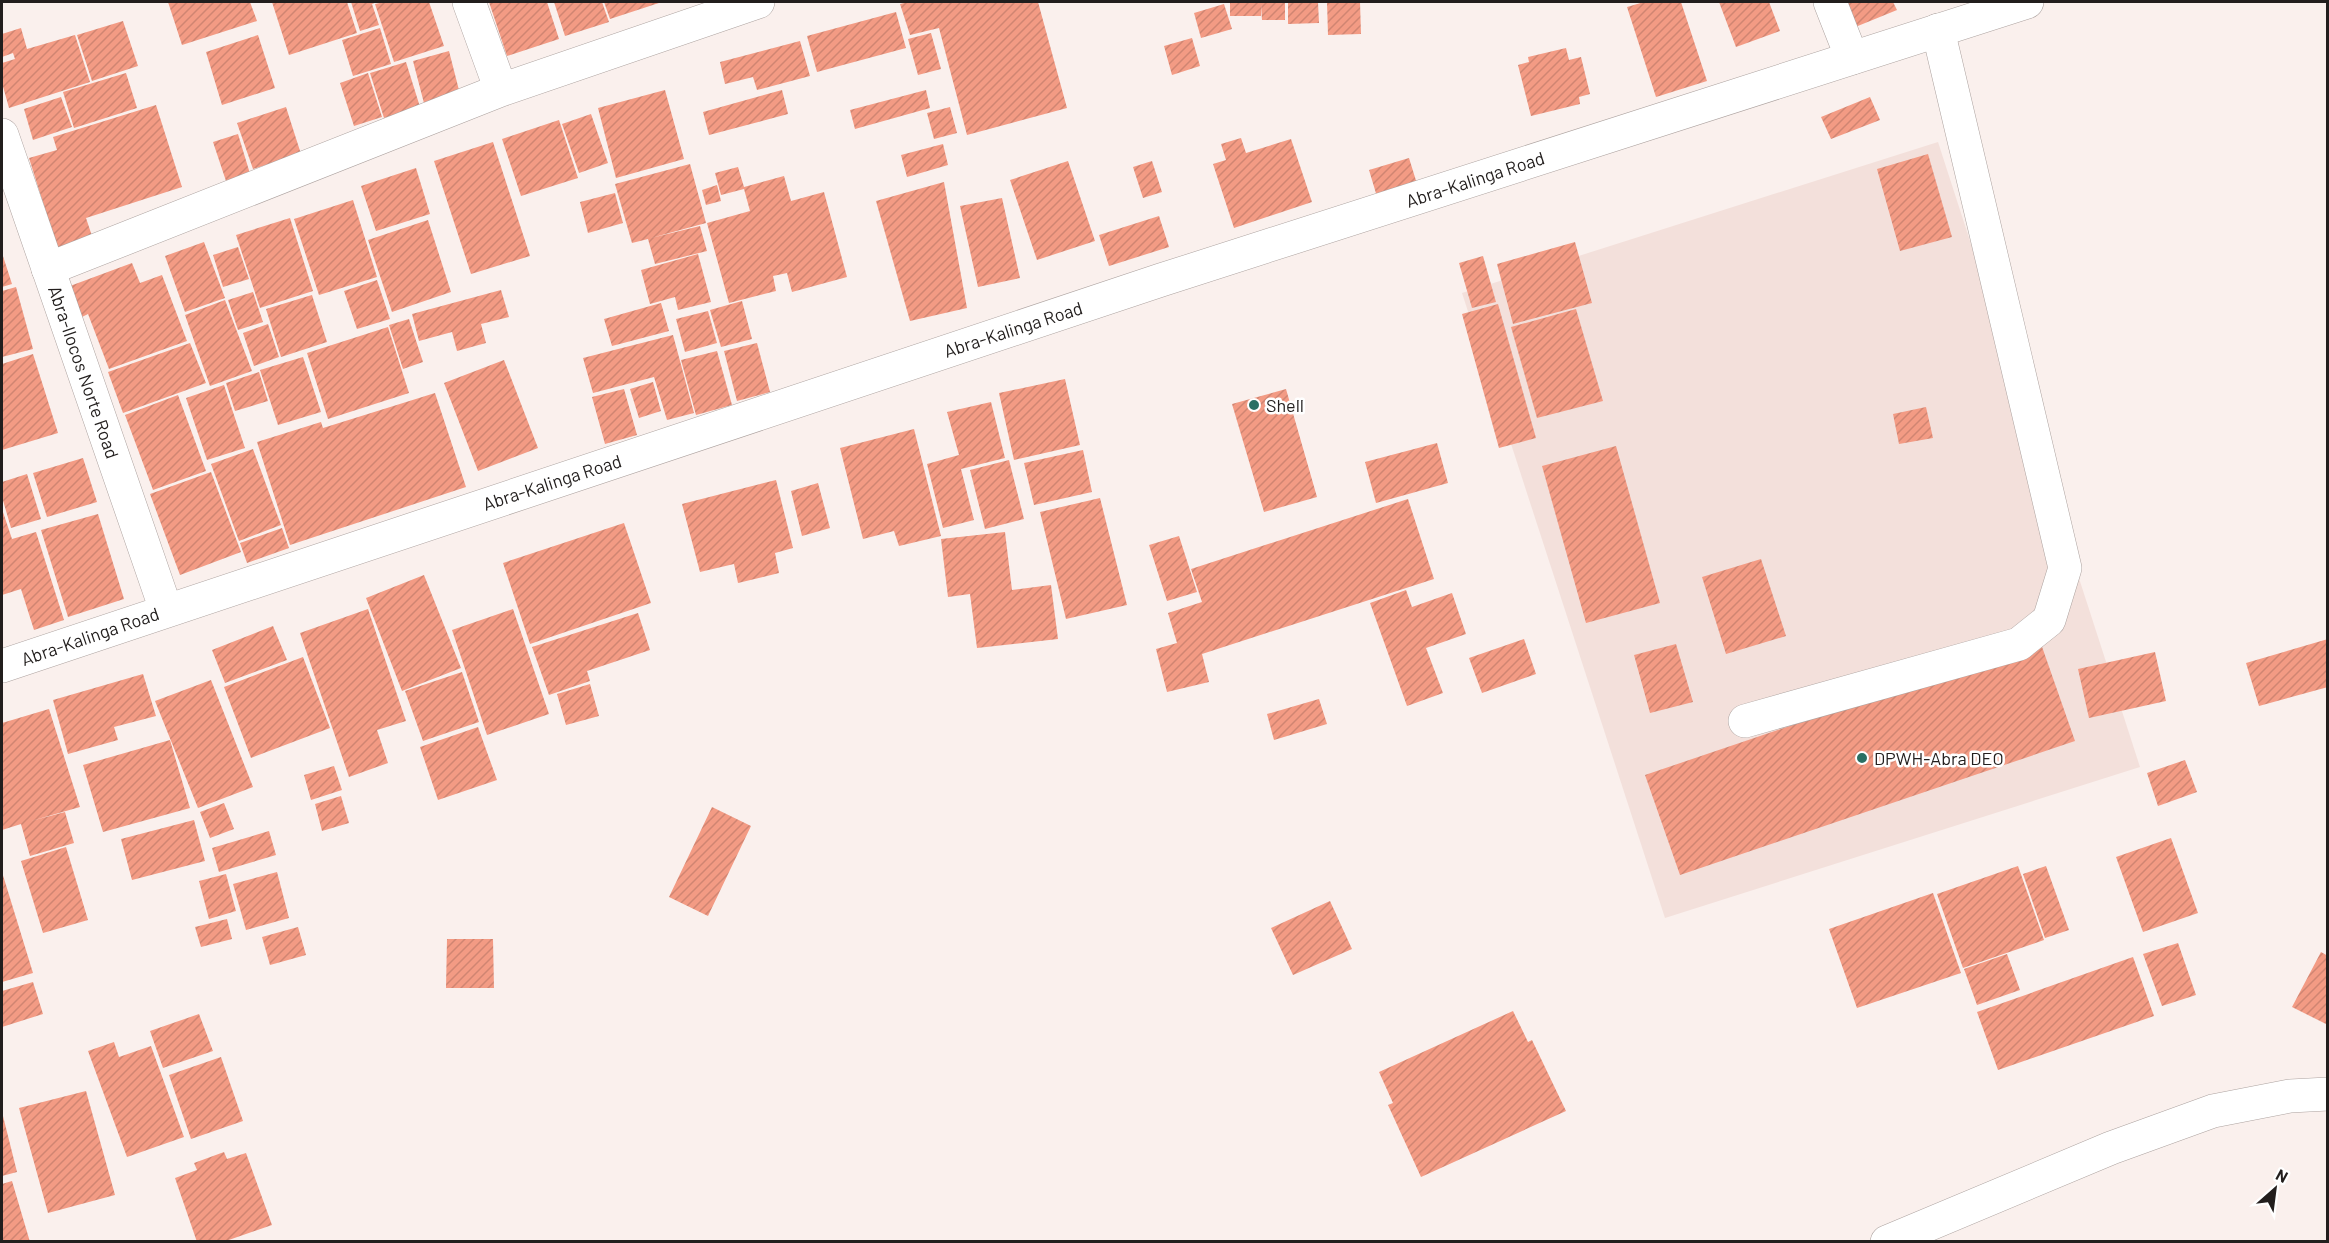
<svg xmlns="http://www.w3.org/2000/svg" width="2329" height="1243" font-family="Barlow,sans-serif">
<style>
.built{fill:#f3e0db}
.building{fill:url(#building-hatch)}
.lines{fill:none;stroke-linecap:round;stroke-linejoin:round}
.minor-casing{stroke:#ada3a0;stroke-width:34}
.major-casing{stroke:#ada3a0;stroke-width:34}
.minor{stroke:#fff;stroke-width:33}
.major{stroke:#fff;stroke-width:33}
.poi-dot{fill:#296f63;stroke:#fff;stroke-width:2}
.labels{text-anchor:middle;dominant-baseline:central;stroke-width:5;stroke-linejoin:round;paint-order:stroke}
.street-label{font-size:18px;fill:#221e1d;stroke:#fff}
.poi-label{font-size:18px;fill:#221e1d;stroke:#fff;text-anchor:start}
</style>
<defs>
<pattern id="building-hatch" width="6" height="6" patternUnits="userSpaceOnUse" patternTransform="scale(1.5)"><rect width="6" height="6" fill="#f39b84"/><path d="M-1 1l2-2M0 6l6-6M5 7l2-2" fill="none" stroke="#d08572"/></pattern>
</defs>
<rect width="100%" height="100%" fill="#faf0ed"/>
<path class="built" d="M1938 142 2140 767 1665 918 1462 293Z"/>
<path class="building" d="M168 2H250L257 21 182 45Z
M272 2H347L357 33 289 55Z
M351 2H377L372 4 379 25 360 31Z
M384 2H429L444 46 394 62 375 4Z
M489 2H547L559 39 507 56Z
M554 2H602L609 22 565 36Z
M604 2H662L610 19Z
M908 2H1038L1067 108 967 135 939 28 910 35 900 4Z
M1230 2H1285V20H1262L1261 5V16H1230Z
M1288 2H1318L1319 23 1288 24Z
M1327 2H1360L1361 34 1328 35Z
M1644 2H1681L1707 81 1656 97 1627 7Z
M1719 2H1769L1780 31 1736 47Z
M1836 2H1893L1897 10 1848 30Z
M1224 4 1232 29 1201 38 1194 13Z
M896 12 906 48 817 72 807 36Z
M123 21 138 66 92 81 77 35Z
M21 28 27 49 75 35 90 82 9 108 2 83V63L15 59 13 53 2 57V34Z
M380 28 391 64 353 76 342 40Z
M931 33 941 69 918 75 908 39Z
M258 35 275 88 222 105 206 52Z
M1192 38 1200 66 1172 75 1164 46Z
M800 41 810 76 757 90 753 77 725 84 720 62Z
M1566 48 1569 60 1581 57 1590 94 1579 97 1580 104 1531 116 1518 65 1529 62 1528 57Z
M449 51 461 98 425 107 413 61Z
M406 62 420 107 384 118 370 73Z
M126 73 137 108 74 128 63 92Z
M368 73 382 117 354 126 340 83Z
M665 90 684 159 616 178 598 108Z
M782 90 788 114 709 135 703 112Z
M926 90 930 108 855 129 850 110Z
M61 97 72 127 33 140 24 109Z
M1870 97 1880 120 1831 139 1821 117Z
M156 105 182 187 86 218 94 242 59 254 29 158 57 150 53 137Z
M286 107 301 154 253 169 237 123Z
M950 107 957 133 934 139 927 113Z
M591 114 608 163 579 173 562 124Z
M559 120 578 178 521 196 502 139Z
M238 134 251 177 227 184 213 142Z
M1241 138 1246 153 1291 139 1312 202 1234 228 1213 164 1226 160 1221 144Z
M493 142 530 256 471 274 434 161Z
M943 144 948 165 907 177 901 155Z
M1928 154 1952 237 1900 251 1877 169Z
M1409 158 1418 187 1378 200 1369 170Z
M1068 161 1095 241 1037 260 1010 180Z
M1152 161 1162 192 1143 198 1133 167Z
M690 164 706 223 651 238 700 226 707 251 655 264 648 239 632 243 615 184Z
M738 167 744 187 784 176 791 201 824 192 847 277 792 292 787 273 773 276 776 291 729 303 707 223 750 211 744 189 721 195 715 173Z
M416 168 430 214 376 231 361 186Z
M944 182 967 308 910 321 876 201Z
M717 185 721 201 706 205 702 190Z
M615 193 623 223 588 233 580 202Z
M1002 198 1020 278 978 287 960 206Z
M353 200 377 277 319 295 294 219Z
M1159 216 1169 247 1109 266 1099 235Z
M290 218 313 291 260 308 236 235Z
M428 220 451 292 392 312 368 240Z
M204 242 225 298 185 312 165 256Z
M1575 242 1592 303 1513 324 1497 264Z
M238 247 249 279 223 287 213 255Z
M2 253 12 284 2 287Z
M698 254 711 302 678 310 675 297 650 304 641 270Z
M1483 256 1496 302 1472 308 1459 263Z
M132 263 140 283 162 275 187 341 109 369 88 314 82 317 70 286Z
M377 280 390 319 357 329 344 291Z
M16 287 33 349 2 357V291Z
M501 290 509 317 481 324 486 343 457 351 452 332 419 341 412 314Z
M253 292 263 322 238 330 228 300Z
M312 295 327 342 281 357 266 309Z
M225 300 252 371 210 386 185 315Z
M742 301 752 339 721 347 710 310Z
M661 303 669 331 612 346 604 319Z
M1498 304 1536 438 1499 448 1462 314Z
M1576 309 1603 401 1537 418 1511 327Z
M708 311 717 343 685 352 676 319Z
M409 319 423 362 403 369 389 325Z
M268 324 279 357 254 366 243 333Z
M388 327 409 393 328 419 307 353Z
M673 335 694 413 667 420 654 377 593 393 583 358Z
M190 343 206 383 123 413 108 372Z
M757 343 770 392 737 401 724 351Z
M717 351 732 405 696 415 681 360Z
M33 354 58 433 2 450V364Z
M303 357 321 412 278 425 260 370Z
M504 360 538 448 478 471 444 383Z
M259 372 268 401 235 411 226 383Z
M1065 379 1080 445 1014 460 999 393Z
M653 382 661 411 639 418 630 389Z
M224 385 245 448 207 460 186 398Z
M624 389 637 435 605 444 592 397Z
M1286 389 1317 497 1264 512 1232 404Z
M435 393 466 487 290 545 257 442 321 422 323 428Z
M178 395 206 471 153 490 125 415Z
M991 402 1005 458 961 469 974 520 943 528 927 464 959 455 947 412Z
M1926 407 1933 438 1899 444 1893 414Z
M914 429 941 536 899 546 894 531 863 539 840 448Z
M1437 443 1448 483 1376 503 1365 462Z
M1616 446 1660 603 1586 623 1542 466Z
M253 449 281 525 239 541 211 464Z
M1083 450 1092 492 1034 505 1024 463Z
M83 458 97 502 47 517 33 473Z
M1009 460 1024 519 985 529 970 470Z
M211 472 241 552 180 575 150 494Z
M27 474 41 519 11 528 2 497V482Z
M776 480 793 548 775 553 779 573 738 583 734 564 700 572 682 504Z
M818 483 830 528 802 536 791 491Z
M1100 498 1127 605 1066 619 1040 512Z
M1408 499 1434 579 1202 654 1209 682 1167 692 1156 649 1177 643 1168 613 1202 602 1191 569Z
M2 509 12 539 36 532 64 620 34 630 21 589 2 595Z
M98 514 124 599 68 617 41 530Z
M624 523 651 603 530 644 503 563Z
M282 528 289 548 247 563 240 543Z
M1005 532 1012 590 1051 585 1058 639 977 648 970 594 948 597 941 539Z
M1179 536 1197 592 1167 601 1149 545Z
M1761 559 1786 636 1726 654 1702 577Z
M424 575 461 668 402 691 366 598Z
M1406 590 1412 607 1452 593 1466 634 1426 648 1443 693 1407 706 1370 603Z
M368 609 406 721 377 730 388 763 349 777 300 633Z
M513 609 549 714 487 735 452 630Z
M638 613 650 650 587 671 590 681 549 695 532 647Z
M273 626 287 660 225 683 212 650Z
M1524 639 1536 674 1482 693 1469 658Z
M2328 639V687L2259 706 2246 663Z
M2040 641 2075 741 1680 875 1645 775Z
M1676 644 1693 702 1650 713 1634 655Z
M2155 652 2166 701 2089 718 2078 669Z
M303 657 330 728 251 758 224 687Z
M462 672 479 722 423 741 405 691Z
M143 674 156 716 114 727 118 740 68 754 53 700Z
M211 680 253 787 198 808 155 701Z
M590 684 599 716 566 725 557 694Z
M1319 699 1327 724 1274 740 1267 714Z
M49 709 80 807 31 821 65 812 74 843 30 856 21 824 2 830V723Z
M478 727 497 780 438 800 420 747Z
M170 740 190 808 103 832 83 765Z
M2185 760 2197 792 2158 806 2147 773Z
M334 766 342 790 311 800 304 775Z
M341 796 349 823 322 831 315 804Z
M224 803 234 829 210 838 200 812Z
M712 807 751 826 708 916 669 897Z
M194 820 205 861 132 880 121 839Z
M269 831 276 855 219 872 212 848Z
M2171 838 2198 913 2143 932 2116 857Z
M66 847 88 920 43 933 21 861Z
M2018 866 2044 940 1963 968 1937 894Z
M2046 866 2069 930 2045 938 2023 874Z
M2 872 33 973 2 982Z
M277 872 289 918 246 930 233 884Z
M226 874 236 911 209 919 199 881Z
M1933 893 1961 973 1857 1008 1829 929Z
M1330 901 1352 949 1293 975 1271 928Z
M227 919 232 939 201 947 195 927Z
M298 927 306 955 270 965 262 937Z
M447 939H493L494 988H446Z
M2178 943 2196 995 2162 1006 2143 954Z
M2321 952 2328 956V1025L2292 1007Z
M2007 954 2020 990 1977 1005 1964 969Z
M2133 957 2154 1016 1998 1070 1977 1012Z
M33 982 43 1014 2 1027V991Z
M1513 1011 1528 1042 1532 1040 1566 1111 1421 1177 1388 1105 1393 1103 1379 1072Z
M199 1014 213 1051 163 1068 150 1031Z
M114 1042 119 1057 151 1046 184 1137 127 1157 88 1051Z
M221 1057 243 1121 191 1139 169 1075Z
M86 1091 115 1195 48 1213 19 1108Z
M2 1112 17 1172 2 1176Z
M224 1152 227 1159 246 1153 272 1225 223 1242H197L175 1178 197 1170 194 1163Z
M12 1181 30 1242H2V1184Z"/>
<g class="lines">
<defs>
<path id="minor" d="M469 2 501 90
M1830 2 1852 58
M48 269 501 90 758 2
M1745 721 2019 644 2049 620 2065 568 1938 30
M1887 1242 2111 1148 2213 1111 2290 1096 2328 1094"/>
<path id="major" d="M2 135 166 610
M2 666 1161 280 2027 2"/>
</defs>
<use href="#minor" class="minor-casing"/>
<use href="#major" class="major-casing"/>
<use href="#minor" class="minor"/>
<use href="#major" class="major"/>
</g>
<g class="poi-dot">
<circle cx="1254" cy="405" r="6"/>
<circle cx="1862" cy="758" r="6"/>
</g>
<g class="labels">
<g class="street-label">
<text transform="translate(1475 179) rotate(-18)">Abra-Kalinga Road</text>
<text transform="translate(1013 329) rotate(-18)">Abra-Kalinga Road</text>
<text transform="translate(84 372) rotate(71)">Abra-Ilocos Norte Road</text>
<text transform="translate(552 482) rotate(-18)">Abra-Kalinga Road</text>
<text transform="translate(90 636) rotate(-19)">Abra-Kalinga Road</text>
</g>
<g class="poi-label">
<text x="1266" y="405">Shell</text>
<text x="1874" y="758">DPWH-Abra DEO</text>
</g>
</g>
<rect width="2329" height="1243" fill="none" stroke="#221e1d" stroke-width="6"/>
<g transform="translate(2275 1189) rotate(28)" stroke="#ffffff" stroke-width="4.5" paint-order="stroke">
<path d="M0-4.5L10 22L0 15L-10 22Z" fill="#221e1d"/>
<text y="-9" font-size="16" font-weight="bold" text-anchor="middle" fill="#221e1d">N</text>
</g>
</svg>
